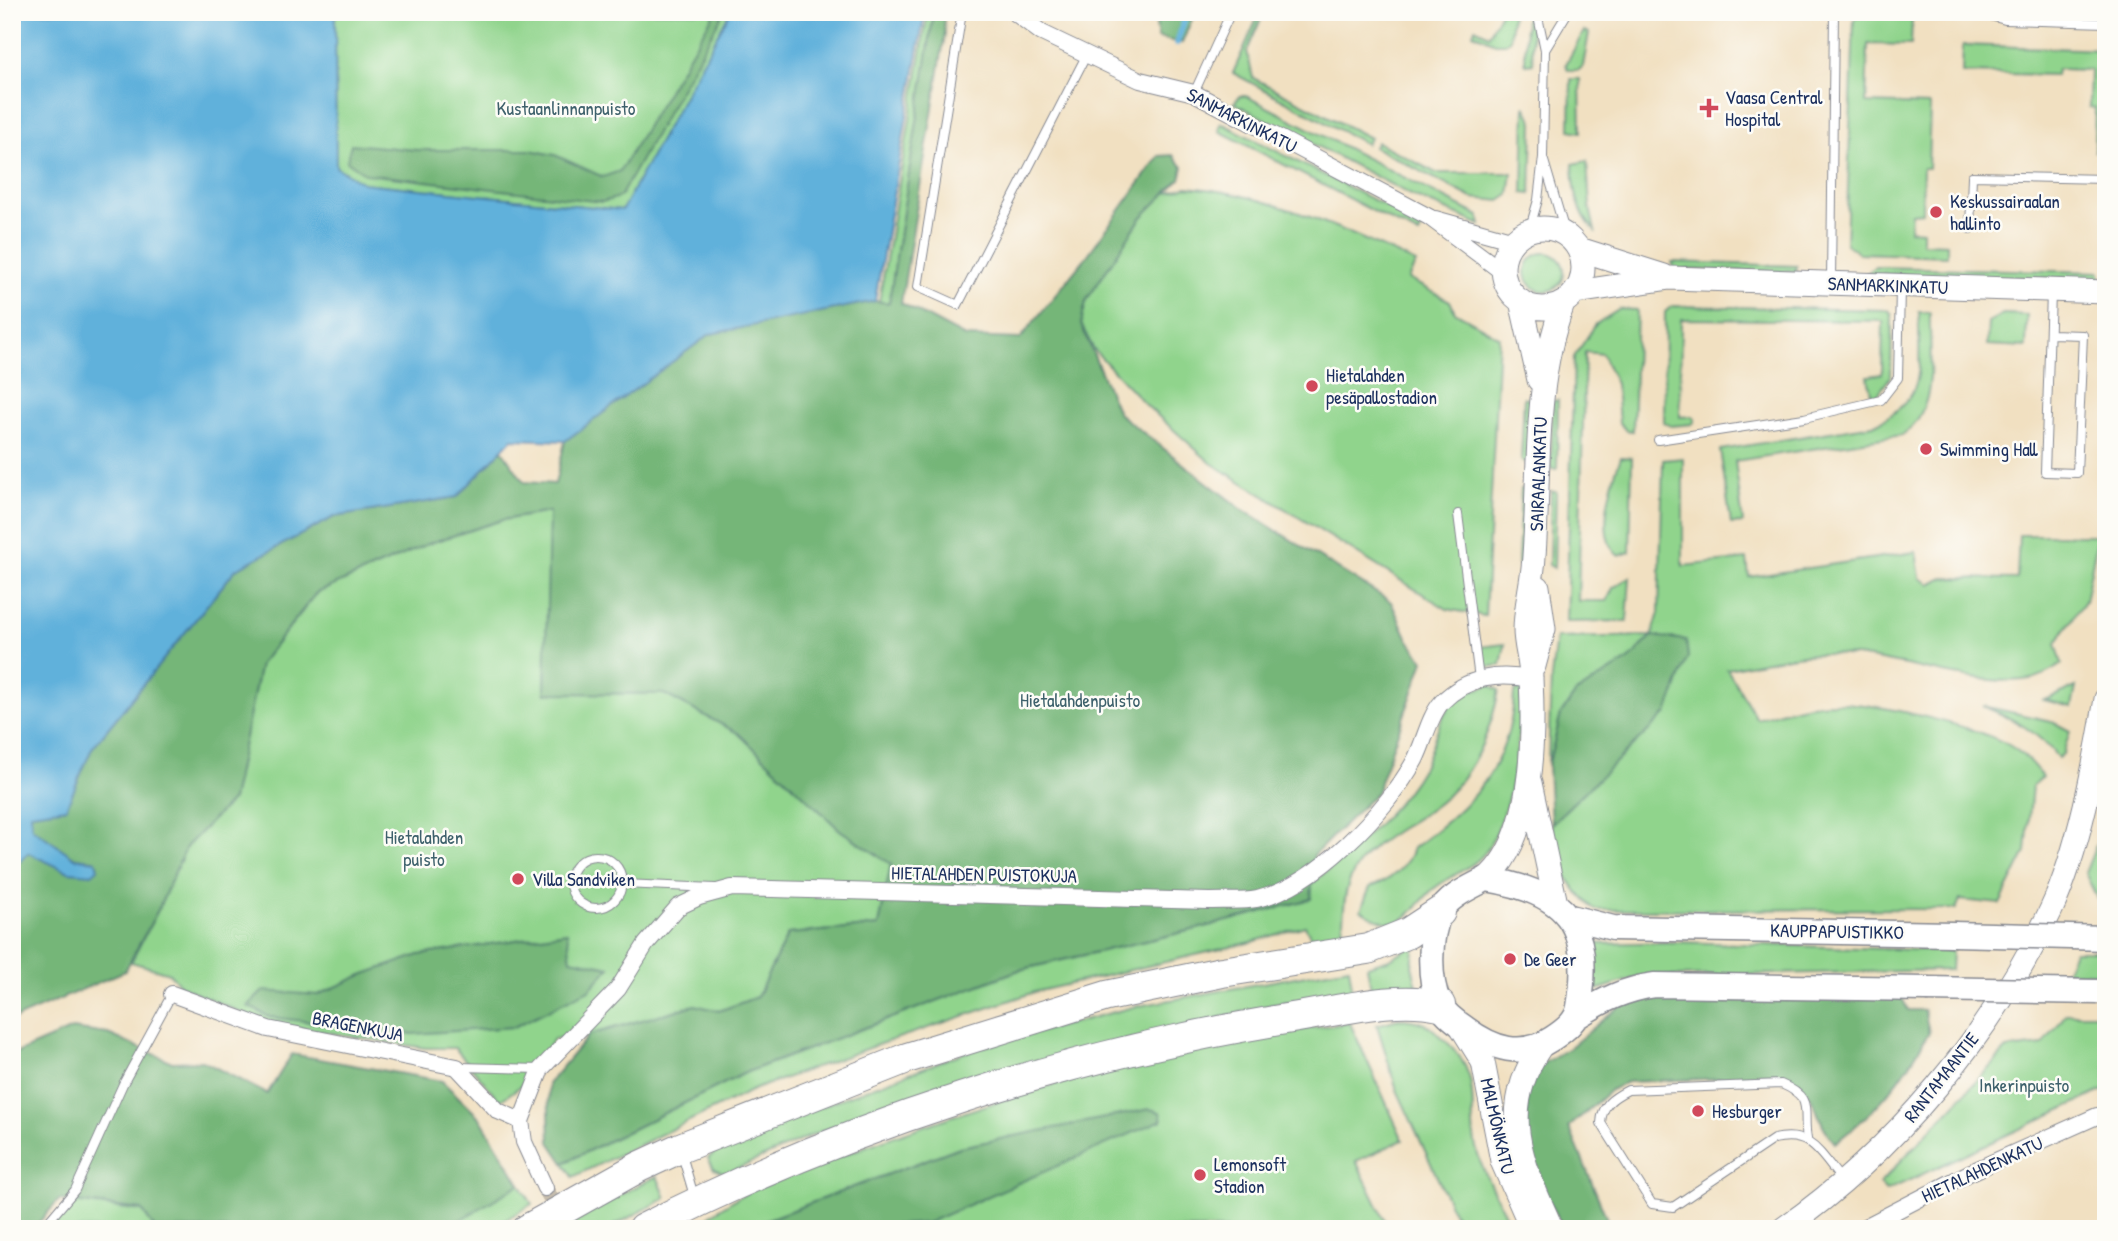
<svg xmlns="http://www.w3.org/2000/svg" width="2118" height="1241" font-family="'Patrick Hand',sans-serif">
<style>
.green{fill:#90d48c;stroke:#568275;stroke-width:2}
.forest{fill:#74b678;stroke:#48726b;stroke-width:2}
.water{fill:#61b1db;stroke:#3e709c;stroke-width:2}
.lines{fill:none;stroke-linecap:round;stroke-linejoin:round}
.stream{stroke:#61b1db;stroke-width:6}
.street-tunnel{stroke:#c6bdad;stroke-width:16;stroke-dasharray:16 8;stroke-linecap:butt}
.lane-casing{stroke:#868890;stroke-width:10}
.street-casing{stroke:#868890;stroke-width:18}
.secondary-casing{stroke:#868890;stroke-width:25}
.primary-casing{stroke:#868890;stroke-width:27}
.highway-casing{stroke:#868890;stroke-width:32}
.lane{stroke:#fff;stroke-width:8}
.street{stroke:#fff;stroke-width:16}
.secondary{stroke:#fff;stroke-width:23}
.primary{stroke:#fff;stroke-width:24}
.highway{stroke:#fff;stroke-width:30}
.primary-bridge-casing{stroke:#868890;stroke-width:27;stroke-linecap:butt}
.primary-bridge{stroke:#fff;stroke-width:24}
.poi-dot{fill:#d1495b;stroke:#fdfcf7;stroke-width:2.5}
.labels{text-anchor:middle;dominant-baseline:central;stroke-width:5;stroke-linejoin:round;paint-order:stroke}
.poi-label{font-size:19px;fill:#1b2f5e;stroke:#fdfcf7;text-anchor:start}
.park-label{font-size:19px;fill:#3e616c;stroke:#fdfcf7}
.street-label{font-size:19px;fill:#1b2f5e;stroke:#fdfcf7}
</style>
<rect width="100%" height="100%" fill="#fdfcf7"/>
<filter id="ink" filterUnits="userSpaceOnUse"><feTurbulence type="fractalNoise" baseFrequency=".0143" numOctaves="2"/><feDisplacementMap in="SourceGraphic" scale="14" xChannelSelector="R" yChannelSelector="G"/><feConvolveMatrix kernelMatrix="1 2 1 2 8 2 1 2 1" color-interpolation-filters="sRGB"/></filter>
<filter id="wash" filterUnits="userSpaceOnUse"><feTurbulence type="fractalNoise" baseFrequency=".00686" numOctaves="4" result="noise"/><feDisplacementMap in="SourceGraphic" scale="28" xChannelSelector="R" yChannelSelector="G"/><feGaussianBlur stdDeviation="1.57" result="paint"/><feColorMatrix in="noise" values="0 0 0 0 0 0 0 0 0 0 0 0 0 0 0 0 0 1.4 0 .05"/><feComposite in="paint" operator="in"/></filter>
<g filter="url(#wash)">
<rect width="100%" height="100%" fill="#f1e0c1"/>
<path class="green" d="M335 12H730L622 210 363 183 336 167Z
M928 12H934L889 303 879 302Z
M1260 12H1264L1247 51 1253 78 1370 138 1366 144 1233 73Z
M1501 12H1512L1510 40 1505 43H1495L1473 33 1475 28 1489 35Z
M1526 12H1530L1533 63 1525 64Z
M1867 12 1912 18 1911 45 1868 44 1866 103 1930 105 1928 168H1923L1922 212 1911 213 1910 230 1922 231V243L1947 244V256L1858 253 1846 244 1854 19Z
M1584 31 1589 33 1583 66 1579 70H1568L1566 64Z
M1963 45 2106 50V156L2104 152 2094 151 2095 108 2089 107 2090 70 2057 69 2056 75 1962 73Z
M1571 79H1580L1581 132 1570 130Z
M1240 96H1246L1479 216 1481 225 1413 196 1234 103Z
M1525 105 1533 122 1531 194 1523 193Z
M1221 123 1423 225 1419 235 1219 131Z
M1377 142 1436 173H1512L1509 195 1500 201 1472 198 1374 147Z
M1587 161 1590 208 1595 231C1577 212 1574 190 1573 164Z
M1187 187C1266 193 1345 230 1416 263L1408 279 1450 301 1455 312 1499 337 1485 616 1447 609 1211 463 1147 406 1094 350 1081 324 1086 301 1141 218 1162 194Z
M1526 272a19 19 0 1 1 38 0a19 19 0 1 1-38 0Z
M1672 262 1797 266 1796 272 1673 269Z
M1875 267 2100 272V279L1866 274Z
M1672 306 1888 310 1892 314 1891 376 1878 394H1871L1868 376 1882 374 1883 321 1681 319 1680 417 1692 416 1695 419 1693 424 1671 426 1664 422 1665 312Z
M1620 309 1637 310 1633 431 1626 430 1619 423 1616 384 1602 354 1585 352 1578 601H1607L1613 588 1630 577 1627 621 1566 622 1574 357 1596 324Z
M1919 312 1930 313C1929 354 1940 409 1902 435L1735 461 1743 523 1731 524 1720 450 1873 425C1930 398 1918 368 1919 312Z
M2003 314 2027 315 2026 347 1987 345 1988 322Z
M1524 397 1530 399 1528 464 1521 460Z
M1558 400 1557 469H1551L1553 401Z
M1621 457 1632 458 1630 552 1619 556C1594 538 1612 480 1621 457Z
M1683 458V566L1747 559 1749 577 1916 552 1920 578 1930 584 1941 578 2017 579 2019 535H2098L2085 601 2056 643 2062 664C2050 672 2038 679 2023 680 1963 686 1886 653 1822 654 1791 654 1758 664 1727 669L1757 719C1782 711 1809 703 1835 703 1874 702 1980 727 2012 747 2025 755 2034 765 2042 777L2032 786 2026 852 2000 904 1960 900 1956 909 1595 910C1566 884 1555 862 1551 824L1667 713 1652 636 1630 659 1576 693 1561 714 1548 766 1551 678 1556 638 1652 636 1659 613 1663 460Z
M1527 487 1525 563 1518 564 1521 489Z
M1551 491H1556L1554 568 1549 565Z
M550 512 545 692 664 694 738 733 840 830 891 863 879 926 788 934 757 997 719 1011 695 1005 589 1035 554 1039 522 1085 500 1101 455 1048H425L262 1022 181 986 169 973 131 962 158 910 186 847 232 800 260 664 317 593 430 543 502 520Z
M1505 644 1501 665 1488 667 1482 662 1479 647Z
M1490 685 1499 690C1490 735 1471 780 1432 808 1402 830 1365 843 1350 880 1343 895 1344 917 1342 933L1311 938 1305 926 1252 942 1035 992 877 1045 755 1089 573 1177 564 1163 747 1072 1019 970 1197 929 1311 899 1312 884C1352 848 1395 816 1423 767 1434 747 1438 715 1455 700 1465 691 1478 689 1490 685Z
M1521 687C1520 736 1514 807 1487 850 1475 868 1447 876 1431 891 1403 920 1400 935 1361 910L1370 887C1388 882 1408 867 1413 848 1470 807 1511 767 1514 693Z
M2076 687 2072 707 2044 700Z
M1983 706 2051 721 2070 731 2063 754 2058 758C2038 731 2013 719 1983 706Z
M2106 820V881L2097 898 2085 873Z
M1678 942 1952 951 1951 970 1639 977 1593 991V944Z
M1415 944 1412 966 1417 986 1371 989 1367 966 1390 959Z
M2074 951H2106V973L2065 972Z
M1349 967 1353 993 1283 1002 994 1074 819 1132 726 1174 714 1169 708 1158 731 1140 971 1050 1133 1007Z
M2066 1014H2106V1089L1886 1191 1879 1184 2007 1049 2043 1045Z
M1398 1019C1420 1019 1430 1025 1445 1040 1488 1080 1464 1111 1478 1155 1486 1180 1501 1205 1512 1229H1461L1397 1090 1377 1025Z
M1350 1023 1403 1140 1356 1161 1389 1229H838L866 1225 1162 1120 960 1147 742 1229H695C736 1188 802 1170 856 1150 1015 1092 1181 1042 1350 1023Z
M657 1176 666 1198 608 1229H554Z
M520 1184 532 1204 490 1229H445Z
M73 1202 142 1211 155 1229H50Z"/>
<path class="forest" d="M715 12H724L620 197 602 202 366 174 347 161 351 144 417 150H530L555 155 603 177 620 171Z
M934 12H943L945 34 901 303 965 337 1020 339 1087 256 1159 156 1173 155 1183 167 1180 179 1141 218 1086 301 1081 324 1118 413 1240 508 1391 602 1408 639 1424 661 1376 793 1314 855 1311 899 1197 929 1019 970 747 1072 564 1163 550 1142 548 1084 589 1035 695 1005 719 1011 757 997 788 934 879 926 891 864 840 830 738 733 664 694 545 693 549 512 502 520 430 543 316 593 260 664 232 800 186 847 158 910 125 971 12 1020V869L28 853 92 874 98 864 93 860 75 858 31 828V813L66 808 92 748 236 569 334 517 457 497 502 450 524 482 555 484 565 441 710 334 875 301 889 303Z
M1159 12H1195L1182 43 1158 38 1156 25Z
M1652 636 1686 640 1688 657 1667 713 1551 824 1548 766 1561 714 1576 693 1630 659Z
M567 932 571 959 610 967 589 990 514 1027 413 1034 269 1017 248 1006 263 991 318 995 362 975 419 955Z
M1655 991 1901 996 1908 1010H1924L1929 1032C1902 1081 1879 1109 1835 1143 1810 1115 1822 1090 1782 1076L1627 1082 1612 1089 1569 1127 1611 1229H1562L1527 1154V1094L1542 1064 1569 1048 1618 1008Z
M72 1029 108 1034 172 1062 203 1061 267 1094 292 1054 442 1081 480 1118 520 1184 445 1229H155L142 1210 59 1200 33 1229H12V1055Z
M1150 1109 1160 1112 1162 1120 927 1223 838 1229H742L960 1147Z"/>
<path class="water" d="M12 12H335L336 167 363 183 622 210 730 12H925L875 301 710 334 565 441 512 439 457 497 334 517 236 569 92 748 66 808 31 813 32 828 75 858 96 861 98 869 92 874 69 872 28 853 12 869Z"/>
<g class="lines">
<path class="stream" d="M1177 43 1187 12"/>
</g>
</g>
<g filter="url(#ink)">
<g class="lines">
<path class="street-tunnel" d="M545 1188 568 1229"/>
<defs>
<path id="lane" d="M962 12 918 287 958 305 1087 54
M1976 12 2005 20 2106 23
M1545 50 1568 12
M1194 93 1231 12
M1544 161 1566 235
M1970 229 1972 176 2106 179
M1529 231 1538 200 1543 157 1545 50 1537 12
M1831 281 1834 12
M2051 334 2083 335 2077 473 2045 472 2051 293
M1658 440 1804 418 1881 400 1898 378 1900 289
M1458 514 1479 679
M570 882a26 26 0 1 1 52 0a26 26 0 1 1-52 0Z
M623 884 715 888
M460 1067 541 1069
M1807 1139C1802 1110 1815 1098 1781 1084L1628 1090C1612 1098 1602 1105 1601 1123L1652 1204 1673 1207 1774 1139C1811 1130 1820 1154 1841 1179
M682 1155 694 1196
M42 1229 75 1190 123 1084 172 994"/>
<path id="street" d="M1014 12 1042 33 1140 80 1194 93 1429 217 1504 273
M1435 219 1514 241
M172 994 268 1029 457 1067 498 1111 521 1121
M545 1188 524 1142 521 1121 541 1069 618 989 646 944 678 907 699 897 732 888 1209 901C1224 900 1242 902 1257 899 1314 887 1388 810 1415 760 1424 743 1429 716 1442 702 1468 676 1498 673 1531 679
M1861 1229 1969 1173 2097 1116H2106"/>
<path id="secondary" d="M1503 268a40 40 0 1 1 80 0a40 40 0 1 1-80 0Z
M1579 249 1664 276
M1576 292 1670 278 2106 292
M1521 301 1539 380
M1534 666 1544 629 1538 587
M1530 783 1556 904
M1486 879C1534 839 1534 737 1531 678 1531 662 1525 646 1525 630 1525 606 1533 581 1534 556 1540 471 1533 385 1563 304
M1460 1025 1483 1062 1502 1161 1532 1229
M1541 1046C1496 1111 1523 1165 1552 1229
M1783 1229C1894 1152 1993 1032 2051 910 2079 851 2095 763 2106 699"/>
<path id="primary" d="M1486 879C1567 892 1593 925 1579 1007 1577 1021 1565 1030 1553 1038 1522 1059 1493 1049 1465 1028 1456 1022 1444 1013 1439 1003 1428 979 1429 937 1440 913 1447 897 1471 887 1486 879Z
M1570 917 1613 928 1953 934
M1578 1016C1603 1000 1625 989 1655 985L1927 989"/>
<path id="highway" d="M528 1229 639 1167 680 1148 907 1058 1107 996 1222 972 1368 949 1408 933 1440 912
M643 1229C847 1125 1072 1053 1298 1017 1343 1010 1395 995 1440 1005"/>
</defs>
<use href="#lane" class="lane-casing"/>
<use href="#street" class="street-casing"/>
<use href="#secondary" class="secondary-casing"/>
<use href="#primary" class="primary-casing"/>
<use href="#highway" class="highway-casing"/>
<use href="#lane" class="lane"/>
<use href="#street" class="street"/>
<use href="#secondary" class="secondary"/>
<use href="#primary" class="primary"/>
<use href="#highway" class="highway"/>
<defs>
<path id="primary-bridge" d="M1953 934 2106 938
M1927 989 2098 992"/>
</defs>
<use href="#primary-bridge" class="primary-bridge-casing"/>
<use href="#primary-bridge" class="primary-bridge"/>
</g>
</g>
<g class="poi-dot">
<path d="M1705.5 97.5h7v7h7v7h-7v7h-7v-7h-7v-7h7z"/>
<circle cx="1936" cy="212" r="7"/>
<circle cx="1312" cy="386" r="7"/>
<circle cx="1926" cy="449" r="7"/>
<circle cx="518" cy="879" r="7"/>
<circle cx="1510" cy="959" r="7"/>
<circle cx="1698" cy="1111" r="7"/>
<circle cx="1200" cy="1175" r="7"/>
</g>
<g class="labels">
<g class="poi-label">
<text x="1725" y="97">Vaasa Central<tspan x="1725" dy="22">Hospital</tspan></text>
<text x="1950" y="201">Keskussairaalan<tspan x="1950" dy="22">hallinto</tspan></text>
<text x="1326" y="375">Hietalahden<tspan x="1326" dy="22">pesäpallostadion</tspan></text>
<text x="1940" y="449">Swimming Hall</text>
<text x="532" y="879">Villa Sandviken</text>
<text x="1524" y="959">De Geer</text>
<text x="1712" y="1111">Hesburger</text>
<text x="1214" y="1164">Lemonsoft<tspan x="1214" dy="22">Stadion</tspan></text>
</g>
<g class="park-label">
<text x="566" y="108">Kustaanlinnanpuisto</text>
<text x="1080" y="700">Hietalahdenpuisto</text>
<text x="424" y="837">Hietalahden<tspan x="424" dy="22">puisto</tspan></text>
<text x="2024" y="1085">Inkerinpuisto</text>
</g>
<g class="street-label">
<text transform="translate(1242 120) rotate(27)">SANMARKINKATU</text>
<text transform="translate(1888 285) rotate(2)">SANMARKINKATU</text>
<text transform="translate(1538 474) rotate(-88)">SAIRAALANKATU</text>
<text transform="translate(984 874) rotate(1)">HIETALAHDEN PUISTOKUJA</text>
<text transform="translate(1837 931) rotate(1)">KAUPPAPUISTIKKO</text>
<text transform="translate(358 1026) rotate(11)">BRAGENKUJA</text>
<text transform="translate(1941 1077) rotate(-52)">RANTAMAANTIE</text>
<text transform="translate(1498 1126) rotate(77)">MALMÖNKATU</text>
<text transform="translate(1982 1169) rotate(-25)">HIETALAHDENKATU</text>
</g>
</g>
<rect width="2118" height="1241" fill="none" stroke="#fdfcf7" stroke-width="42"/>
</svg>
